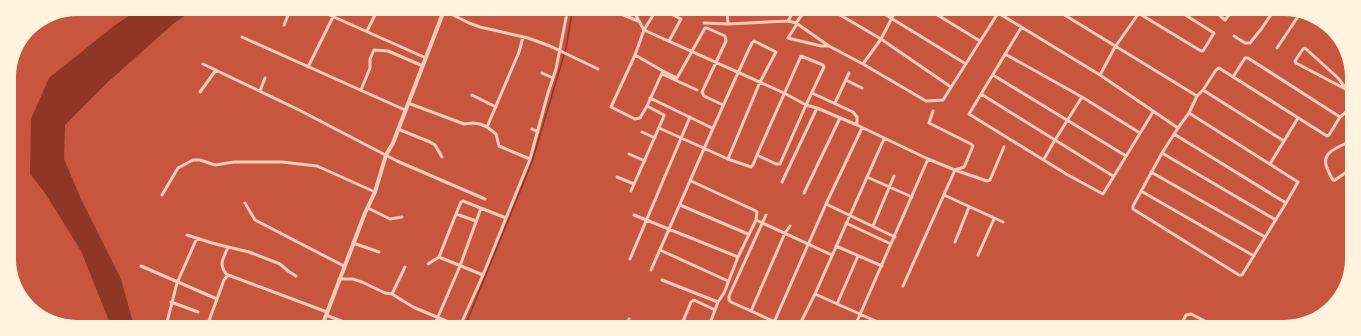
<svg xmlns="http://www.w3.org/2000/svg" width="1361" height="336" font-family="'Source Sans 3',sans-serif">
<style>
.water{fill:#8f3625}
.lines{fill:none;stroke-linecap:round;stroke-linejoin:round}
.stream{stroke:#8f3625;stroke-width:1.5}
.minor{stroke:#f1ccb7;stroke-width:3}
.tertiary{stroke:#f1ccb7;stroke-width:4}
</style>
<rect width="100%" height="100%" fill="#c8553d"/>
<path class="water" d="M132 14H187L173 24 108 82 65 125 64 159 81 199 121 279 134 326H111L81 251 45 193 30 174 31 119 49 78 115 25Z"/>
<g class="lines">
<path class="stream" d="M465 326 532 162 566 48 572 13"/>
<path class="minor" d="M931 11 980 41
M995 11 1100 75 1178 128
M1058 11 1197 96
M1135 11 1201 51H1203L1214 33 1179 11
M1219 11 1217 13 1225 20 1232 11
M616 12 638 21
M634 12 644 30 784 93 806 105 817 108 857 125 928 159 955 170 987 181 990 180 1004 147
M655 12 644 30 635 55 611 107 635 119 640 118 647 106 663 71
M667 12 681 19 669 41
M727 12 728 24
M835 12 881 39 951 87
M881 12 966 64
M325 13 426 58
M449 13 469 23 480 27 528 38 550 46 598 69
M559 13 567 15
M788 21 793 12
M704 23 728 24 788 21 796 23 829 46 863 64 926 101 943 100 998 13
M796 23 804 12
M797 24 788 38 821 46H828
M284 25 289 13
M1021 28 969 114 1068 175 1103 194 1153 112
M367 31 376 13
M1234 36 1245 43H1250L1262 28 1274 10
M242 37 405 110
M1277 48 1301 12
M1005 54 1082 97 1140 133
M635 55 663 71 677 78 705 28H707L725 36 726 41 702 92 704 96 723 105
M203 64 299 110 397 161 485 199
M863 64 881 39 895 12
M308 67 333 17
M542 73 553 78
M662 74 697 90
M993 75 1126 156
M1100 75 1115 47 1139 13
M1233 77 1245 58H1248L1340 117
M846 80 862 88
M361 90 370 68V59L374 50 388 51 423 66
M1203 90 1284 141
M1347 90 1338 78 1305 48 1303 49 1295 61 1296 63 1351 92
M260 91 265 78
M200 92 216 70
M812 93 853 112 857 117V125
M981 94 1113 176
M472 95 496 107
M650 98 712 128
M408 103 464 124 473 123 480 124 487 127 496 134 499 146 530 159
M835 103 849 73
M1189 113 1298 182 1286 203 1242 275H1239L1133 209V206L1162 153 1178 128 1189 113 1197 96 1203 90 1216 70 1219 68 1327 136 1329 135 1340 117 1351 108
M487 127 519 52 523 37
M659 128 728 159 751 167 753 165 757 155 801 56 823 65 824 67 806 105 780 164H776L757 155
M398 129 430 142 435 145 442 157
M532 129 538 132
M642 132 655 138
M1174 134 1286 203
M1351 141C1339 147 1320 152 1327 168 1329 172 1330 176 1333 180H1335L1351 169
M1162 153 1276 220
M629 154 645 161
M1044 159 1055 140 1082 97
M1270 164 1298 118
M1151 172 1265 237
M617 177 634 184
M867 177 912 197
M691 181 756 211 757 212 756 220 738 257 724 293 718 302 709 326
M782 182 817 108
M631 191 664 116V115L647 106
M1141 191 1254 256
M804 193 840 118
M162 195 178 168 193 160H200L215 165 234 162H282L317 166 375 192
M944 195 1003 222
M245 203 255 220 344 266
M826 204 895 237
M680 205 748 234
M368 208 390 219 402 217
M456 214 461 202 463 201 506 218
M634 215 738 257
M766 215 729 296V300L731 302 773 321 775 320 826 204 862 128
M756 220 832 255
M846 223 891 244
M873 226 894 176
M187 235 212 243 228 247
M955 242 969 207
M353 243 379 252
M836 246 882 266
M660 250 728 281
M978 255 994 219
M439 257 456 214 476 221
M630 259 690 117
M428 264 439 257 483 275
M141 266 217 299
M651 270C685 194 716 118 752 43L754 41 776 52 760 82 728 159
M227 275C218 264 223 260 228 247L249 252 280 264 288 271 296 276
M339 279H353L362 282 385 293 392 294 413 307 458 326
M662 280 718 302
M903 286 955 170 964 167 965 165 973 146 971 144 929 123 933 111
M392 294 405 267
M815 294 880 323 884 325V326
M171 302 198 312
M837 304 858 256
M751 311 785 233 790 226
M326 315 354 326
M209 322 219 326
M611 324 615 326
M166 326 177 283 197 238
M207 326 224 280 228 275 327 312
M434 326 460 266 481 208
M460 326 483 275 530 159 548 93 556 69 567 13
M626 326 629 319
M681 326 691 302 694 300 715 310
M799 326 815 294 884 139
M855 326 928 159
M1180 327 1186 315 1191 314 1217 327"/>
<path class="tertiary" d="M322 326 365 213 375 192 386 155 393 143 443 13"/>
</g>
<path d="M0 0H1361V336H0ZM77 16H1284A61 61 0 0 1 1345 77V259A61 61 0 0 1 1284 320H77A61 61 0 0 1 16 259V77A61 61 0 0 1 77 16Z" fill="#fff3e0" fill-rule="evenodd"/>
</svg>
